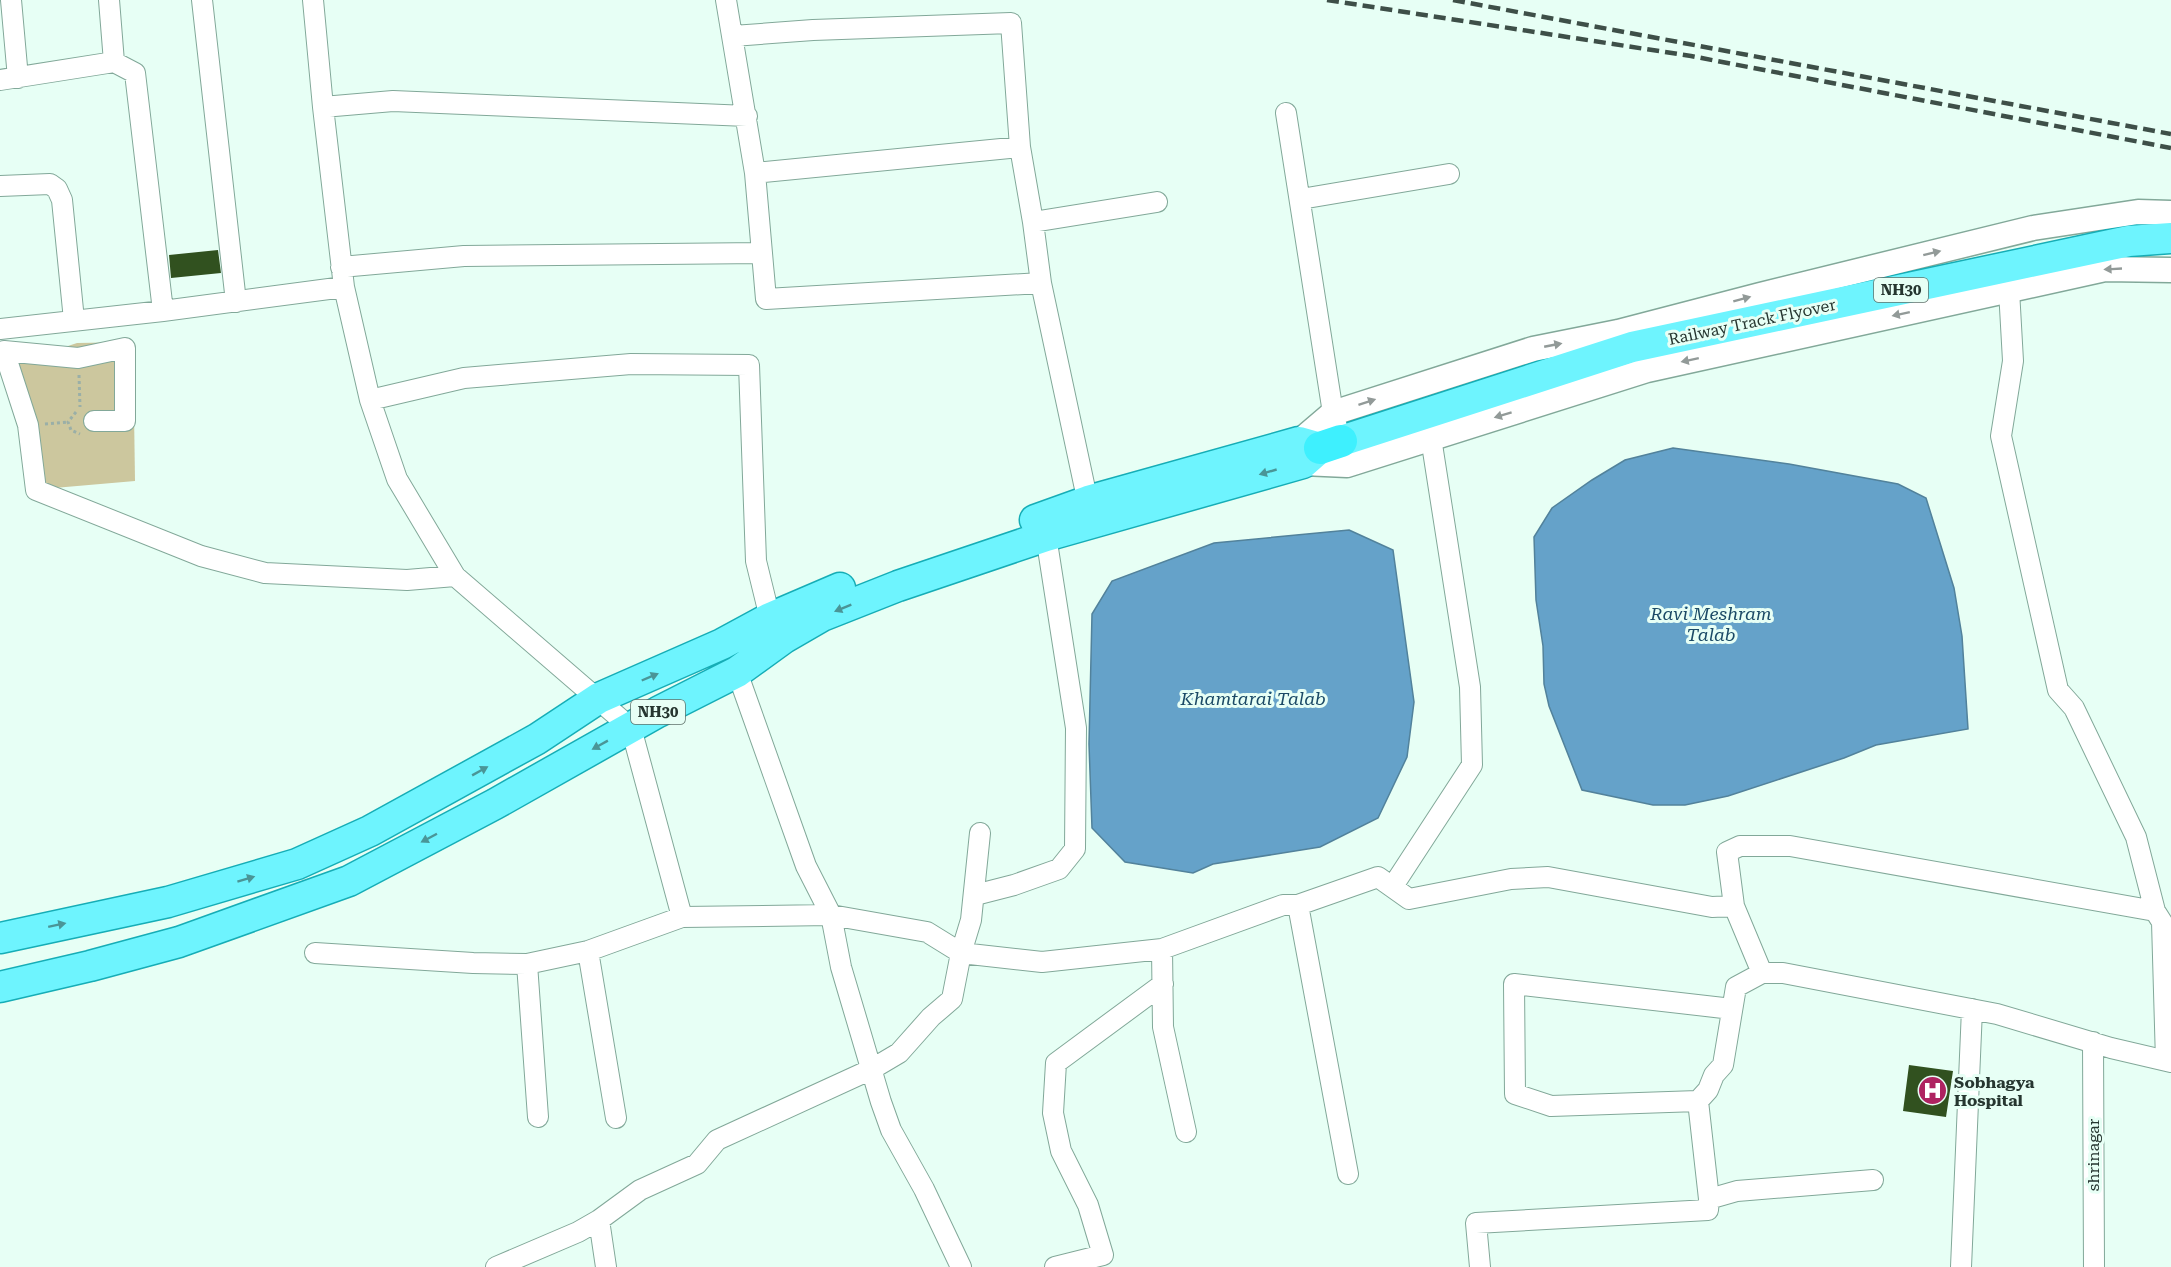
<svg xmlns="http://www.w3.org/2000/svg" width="2171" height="1267" font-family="'Roboto Serif',serif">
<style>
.green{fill:#ccc79e}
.water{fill:#65a2c9;stroke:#52829b;stroke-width:1.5}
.building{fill:#31511f}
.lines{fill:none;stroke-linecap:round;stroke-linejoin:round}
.minor-casing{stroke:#82a899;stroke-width:22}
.tertiary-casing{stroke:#82a899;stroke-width:27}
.primary-casing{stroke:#16adb6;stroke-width:33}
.trunk-casing{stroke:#16adb6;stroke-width:34}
.path{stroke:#9aafa7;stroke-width:3;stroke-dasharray:3 3;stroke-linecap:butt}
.minor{stroke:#fff;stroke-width:20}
.tertiary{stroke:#fff;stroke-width:24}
.primary{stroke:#6ef4fe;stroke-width:30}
.trunk{stroke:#3ef0fe;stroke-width:32}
.rail{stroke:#3e4f48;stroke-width:4.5;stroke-dasharray:12 6;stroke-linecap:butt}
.oneway{fill:#929a98}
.oneway2{fill:#4a9597}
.labels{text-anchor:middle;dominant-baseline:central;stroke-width:6;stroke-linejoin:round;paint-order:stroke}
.shield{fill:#e7fff5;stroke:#60726b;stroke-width:1.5}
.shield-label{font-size:15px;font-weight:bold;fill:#263630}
.street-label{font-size:16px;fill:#263630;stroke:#e7fff5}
.poi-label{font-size:16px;font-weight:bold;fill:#263630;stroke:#e7fff5;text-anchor:start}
.water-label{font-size:18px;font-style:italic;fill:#1b4a66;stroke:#e7fff5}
</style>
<rect width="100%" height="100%" fill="#e7fff5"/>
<path class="green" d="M133 342 135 481 31 490 11 365 77 343Z"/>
<path class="water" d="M1673 448 1789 464 1898 484 1926 498 1954 588 1962 636 1968 729 1876 745 1844 758 1728 796 1685 805H1653L1582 790 1549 706 1544 684 1543 646 1536 600 1534 537 1552 508 1592 480 1625 460Z
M1349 530 1393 550 1414 702 1407 757 1378 818 1320 847 1213 864 1193 873 1125 862 1092 828 1089 744 1092 614 1112 581 1214 543Z"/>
<path class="building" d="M218 250 221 273 171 278 169 255Z
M1909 1065 1953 1071 1946 1117 1903 1111Z"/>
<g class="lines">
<defs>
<path id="minor" d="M11 0 18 78
M109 0 114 62
M202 0 236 302
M313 0 323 107 344 287 370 400 397 479 455 576 631 728 682 917
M726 0 755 173 766 299 1041 283
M733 36 813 30 1011 23 1020 147 1033 222 1041 283 1090 512
M0 80 114 62 135 73 163 311
M323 107 393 101 747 116
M1286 113 1333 413 1337 427
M755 173 1020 147
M0 186 50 184 57 189 62 200 74 320
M1301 199 1449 174
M1033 222 1157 202
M341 267 464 256 762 253
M2009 290 2013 361 2001 436 2058 690 2074 708 2136 837 2155 911 2162 922 2166 1061
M0 329 163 311 344 287
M370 400 464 378 631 364 749 365 756 561 770 618 776 626
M94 421H125V348L78 358 4 351 28 425 36 490 201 556 265 573 407 580 455 576
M737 672 806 866 831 915 841 967 881 1102 891 1130 924 1189 961 1267
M1393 886 1472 765 1470 687 1431 438
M975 895 1014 885 1059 869 1075 849 1076 728 1046 536
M1298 905 1348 1174
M1162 949 1283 905H1298L1378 877 1409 899 1511 879 1548 877 1712 907 1734 906
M588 951 616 1118
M315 953 473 963 527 964 588 951 682 917 831 915 927 932 961 953 1042 962 1162 949 1163 1027 1186 1132
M527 964 538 1117
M1762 973 1734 906 1727 852 1740 846H1790L2155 911
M2093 1042 2094 1267
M1698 1101 1551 1106 1515 1094 1514 984 1732 1009
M1709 1199 1737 1191 1873 1180
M599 1220 606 1267
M496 1267 578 1232 599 1220 640 1190 697 1164 717 1140 872 1069 899 1053 931 1017 952 999 961 953 971 920 980 833
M1055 1267 1103 1255 1088 1205 1061 1151 1053 1113 1056 1063 1163 984
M1480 1267 1476 1223 1708 1210 1709 1199 1698 1101 1708 1090 1714 1075 1723 1065 1736 987 1762 973H1783L1997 1014 2111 1048 2171 1062
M1961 1267 1972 1009"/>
<path id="tertiary" d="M1299 442 1333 413 1533 349 1618 332 1760 295 2033 228 2138 212 2171 213
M1303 463 1347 465 1647 370 2105 269 2171 270"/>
<path id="primary" d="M1341 441 1632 347 2129 241 2171 238
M1035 520 1088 501 1299 442 1320 448
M0 938 168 902 297 864 370 831 537 739 599 698 722 644 770 618 840 588
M0 987 90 966 179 942 349 881 495 804 658 712 737 672 784 638 822 616 898 586 1046 536 1303 463 1320 448"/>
<path id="trunk" d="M1320 448 1341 441"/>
</defs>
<use href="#minor" class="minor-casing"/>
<use href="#tertiary" class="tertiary-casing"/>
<use href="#primary" class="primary-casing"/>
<use href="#trunk" class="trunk-casing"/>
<path class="path" d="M79 375 80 407
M76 412 68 422 71 430 80 434
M45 424 68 422"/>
<use href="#minor" class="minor"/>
<use href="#tertiary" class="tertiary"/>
<use href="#primary" class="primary"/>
<use href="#trunk" class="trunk"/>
<path class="rail" d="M1327 0 1691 56 2171 148
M1453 0 2171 134"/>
</g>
<defs><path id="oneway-solid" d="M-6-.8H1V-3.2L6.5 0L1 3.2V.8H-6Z" transform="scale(1.5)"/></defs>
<g class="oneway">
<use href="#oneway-solid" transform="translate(1932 253) rotate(-14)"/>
<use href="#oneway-solid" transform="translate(2113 269) rotate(177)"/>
<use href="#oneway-solid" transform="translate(1742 299) rotate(-15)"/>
<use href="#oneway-solid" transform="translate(1901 314) rotate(168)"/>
<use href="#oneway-solid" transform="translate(1553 345) rotate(-11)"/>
<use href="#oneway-solid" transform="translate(1690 360) rotate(168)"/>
<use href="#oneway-solid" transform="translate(1367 402) rotate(-18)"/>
<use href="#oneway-solid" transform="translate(1503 415) rotate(163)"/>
</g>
<g class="oneway2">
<use href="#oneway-solid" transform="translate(1268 472) rotate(164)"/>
<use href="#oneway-solid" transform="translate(843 608) rotate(158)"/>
<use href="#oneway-solid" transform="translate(650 677) rotate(-23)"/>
<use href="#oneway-solid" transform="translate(600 745) rotate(151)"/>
<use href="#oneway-solid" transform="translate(480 771) rotate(-29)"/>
<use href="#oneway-solid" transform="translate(429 838) rotate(152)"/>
<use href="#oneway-solid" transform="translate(246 879) rotate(-17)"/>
<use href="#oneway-solid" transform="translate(57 925) rotate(-12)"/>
</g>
<defs>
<symbol id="hospital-disc" viewBox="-11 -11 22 22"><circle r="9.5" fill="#ae2361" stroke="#e7fff5"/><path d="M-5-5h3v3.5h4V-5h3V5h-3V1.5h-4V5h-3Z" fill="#fff"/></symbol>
</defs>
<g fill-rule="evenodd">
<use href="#hospital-disc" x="1916" y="1074" width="33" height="33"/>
</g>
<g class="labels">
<g class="shield">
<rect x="1874" y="278" width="54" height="24" rx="4.5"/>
<rect x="631" y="700" width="54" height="24" rx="4.5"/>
</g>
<g class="shield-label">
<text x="1901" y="290">NH30</text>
<text x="658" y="712">NH30</text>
</g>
<g class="street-label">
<text transform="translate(1752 322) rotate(-12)">Railway Track Flyover</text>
<text transform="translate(2093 1155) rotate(-90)">shrinagar</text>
</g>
<g class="poi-label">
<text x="1954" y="1082">Sobhagya<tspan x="1954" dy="18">Hospital</tspan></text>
</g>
<g class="water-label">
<text x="1711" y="613">Ravi Meshram<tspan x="1711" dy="21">Talab</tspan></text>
<text x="1253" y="698">Khamtarai Talab</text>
</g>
</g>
</svg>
